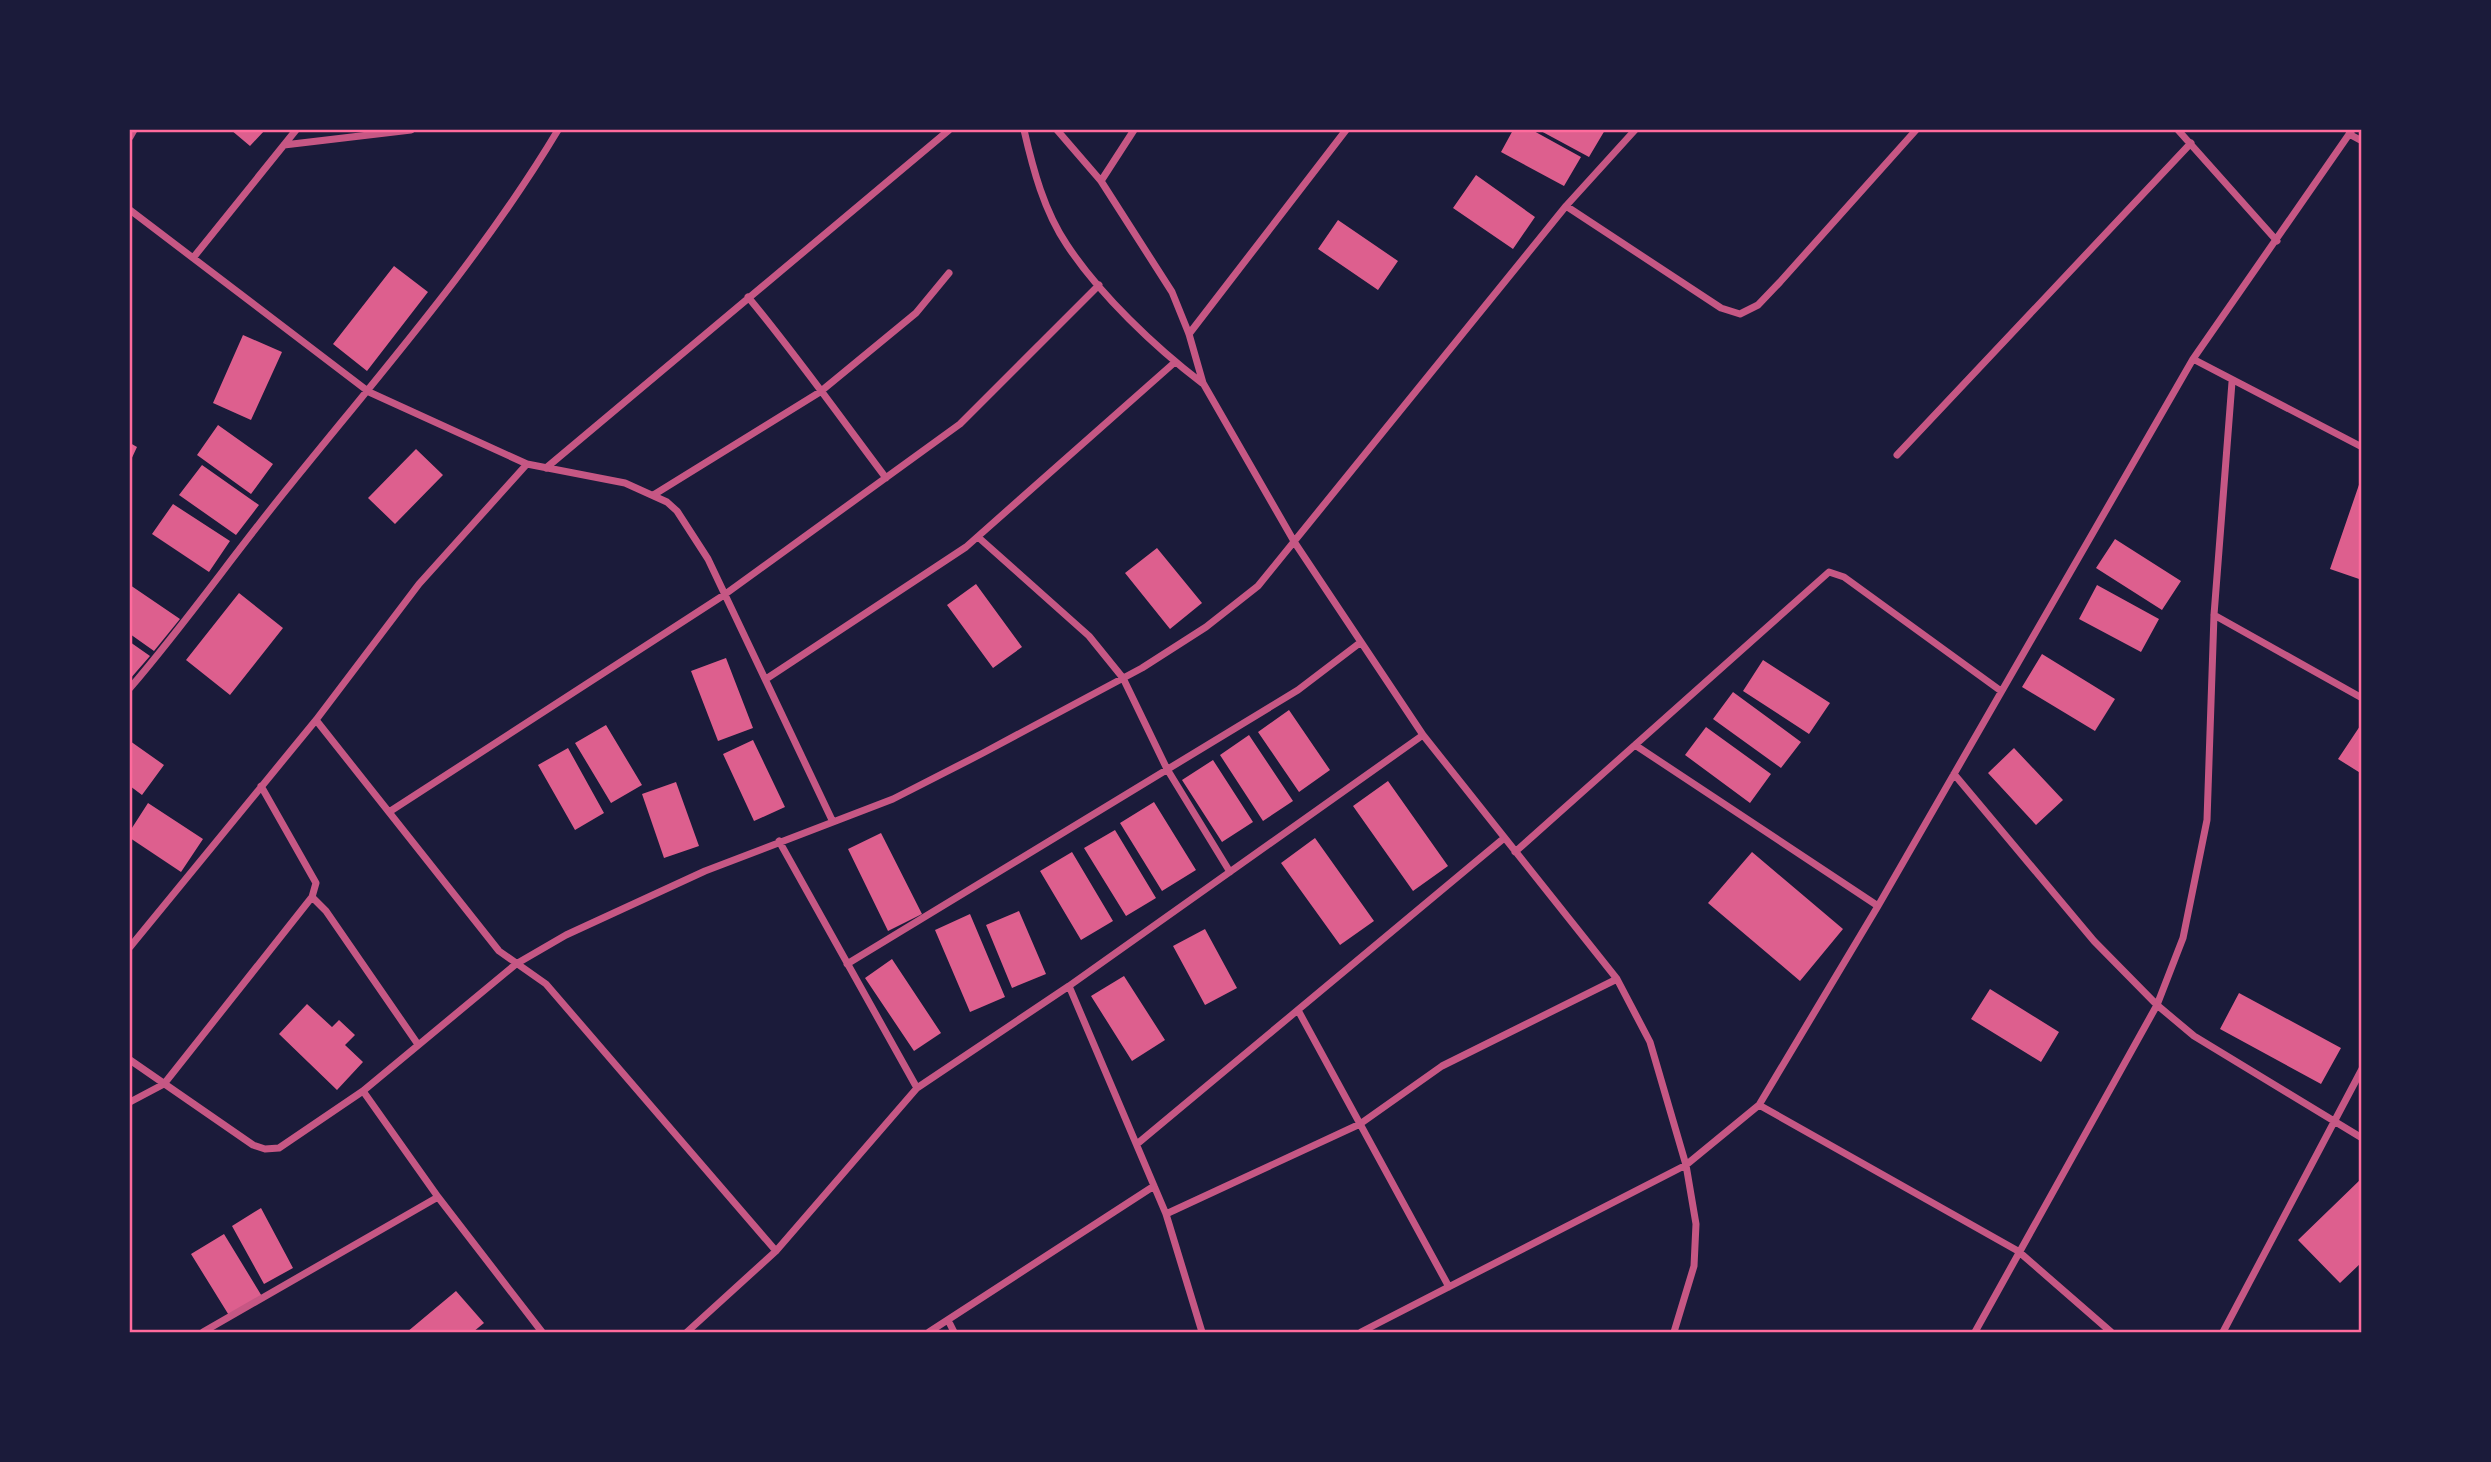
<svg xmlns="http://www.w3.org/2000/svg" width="2491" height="1462" font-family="Rubik,sans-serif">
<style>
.building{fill:#dd5f8e}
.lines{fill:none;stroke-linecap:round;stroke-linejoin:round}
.minor{stroke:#c65784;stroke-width:7}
.neatline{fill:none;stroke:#ff6b9d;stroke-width:2.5}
</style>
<rect width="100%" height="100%" fill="#1b1b3a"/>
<path class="building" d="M231 130H265L250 146Z
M1513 130H1532L1581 157 1564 186 1501 152Z
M1539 130H1605L1589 157Z
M1476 175 1535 217 1513 249 1453 208Z
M1338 220 1398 261 1378 290 1318 249Z
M394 266 428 292 367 371 333 344Z
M243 335 282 352 251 420 213 403Z
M218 425 273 464 251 494 197 455Z
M130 443 137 447 130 462Z
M416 449 443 475 395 524 368 498Z
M202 465 259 505 236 535 179 495Z
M2362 476V580L2330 569Z
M173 504 230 541 209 572 152 534Z
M2115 539 2181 581 2162 610 2096 568Z
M1157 548 1202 603 1170 629 1125 573Z
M976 584 1022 647 993 668 947 605Z
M130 585 180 619 154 651 130 634Z
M2097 585 2159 619 2141 652 2079 619Z
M239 593 283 628 230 695 186 660Z
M130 642 150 656 130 679Z
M2042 654 2115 699 2095 731 2022 687Z
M726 658 753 728 718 741 691 671Z
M1763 660 1830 703 1809 734 1743 691Z
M1733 692 1801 742 1781 768 1713 719Z
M1289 710 1330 770 1299 792 1258 732Z
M2362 723V774L2338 759Z
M606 725 642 785 611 803 575 743Z
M1706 727 1771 774 1750 803 1685 755Z
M1249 735 1293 801 1263 821 1220 755Z
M753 740 785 807 754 821 723 754Z
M130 741 164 765 142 795 130 786Z
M568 748 604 813 575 830 538 765Z
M2014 748 2063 800 2036 825 1988 773Z
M1213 760 1253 822 1222 842 1182 780Z
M1388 781 1448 866 1413 891 1353 806Z
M676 782 699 846 664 858 642 794Z
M1154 802 1196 870 1162 891 1120 823Z
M148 803 203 839 181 872 130 838V831Z
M1115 830 1156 898 1126 916 1084 848Z
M881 833 922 914 888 931 848 849Z
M1315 838 1374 921 1340 945 1281 863Z
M1072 852 1113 921 1081 940 1040 871Z
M1752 852 1843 929 1800 981 1708 903Z
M1019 911 1046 974 1012 988 986 925Z
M970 914 1005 997 970 1012 935 930Z
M1205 929 1237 988 1205 1005 1173 946Z
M892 959 941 1033 914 1051 865 978Z
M1124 976 1165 1040 1132 1061 1091 996Z
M1990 989 2059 1032 2041 1062 1971 1019Z
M2239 993 2341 1048 2321 1084 2220 1029Z
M307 1004 332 1027 339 1020 355 1035 345 1045 363 1062 337 1090 279 1034Z
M2362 1178V1262L2340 1283 2298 1240Z
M261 1208 293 1268 264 1284 232 1226Z
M224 1234 263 1298 230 1317 191 1254Z
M456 1291 484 1323 473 1332H407Z"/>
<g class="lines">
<path class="minor" d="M1024 130C1033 169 1044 211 1067 245 1100 295 1155 347 1202 383
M1057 130 1101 181 1172 292 1189 334 1203 383 1295 543 1423 735 1617 979 1650 1042 1686 1165 1696 1224 1694 1266 1674 1332
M2178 130 2277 241
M2349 134 2362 141
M130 137 134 130
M284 145 411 130
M1101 181 1134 130
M1566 206 1721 308 1740 314 1758 305 1780 282 1916 130
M130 210 369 392 527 464 625 483 667 502 677 511 708 559 832 820
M193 258 296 130
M748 297C797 356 840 417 886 478
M1189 334 1346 130
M2193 359 2362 447
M1897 455 2191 143
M546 468 949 130
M655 494 820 392 916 313 949 273
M978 537 1089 636 1123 678 1167 769 1230 872
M2214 615 2362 698
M766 679 966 547 1175 362
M130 688C186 623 236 551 291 484 383 370 482 257 558 130
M316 720 499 951 546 984 776 1251
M1635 745 1878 906
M1954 774 2094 941 2157 1005 2194 1036 2362 1138
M389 812 724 595 960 424 1099 285
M779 841 917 1088
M1515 852 1829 572 1844 577 2001 691
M312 897 326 911 417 1043
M130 947 316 720 419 584 527 464
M847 964 1298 690 1361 642
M1069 986 1166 1214 1202 1332
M1299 1012 1449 1287
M130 1060 253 1145 265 1149 279 1148 363 1091 516 964 566 935 705 871 893 799 983 753 1142 668 1206 627 1258 586 1566 206 1635 130
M363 1091 438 1197 542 1332
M130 1102 164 1084 312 897 316 883 261 786
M1759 1105 2018 1251 2111 1332
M1137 1144 1503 839
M1166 1214 1360 1124 1442 1066 1617 979
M948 1320 954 1332
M203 1332 438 1197
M687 1332 776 1251 917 1088 1069 986 1423 735
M929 1332 1154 1186
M1361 1332 1686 1165 1759 1105 1878 906 2193 359 2352 130
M1975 1332 2157 1005 2183 938 2207 820 2214 615 2232 382
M2223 1332 2362 1069"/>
</g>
<rect width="2491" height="1462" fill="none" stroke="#1b1b3a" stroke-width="262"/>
<rect x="131" y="131" width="2229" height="1200" class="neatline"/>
</svg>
